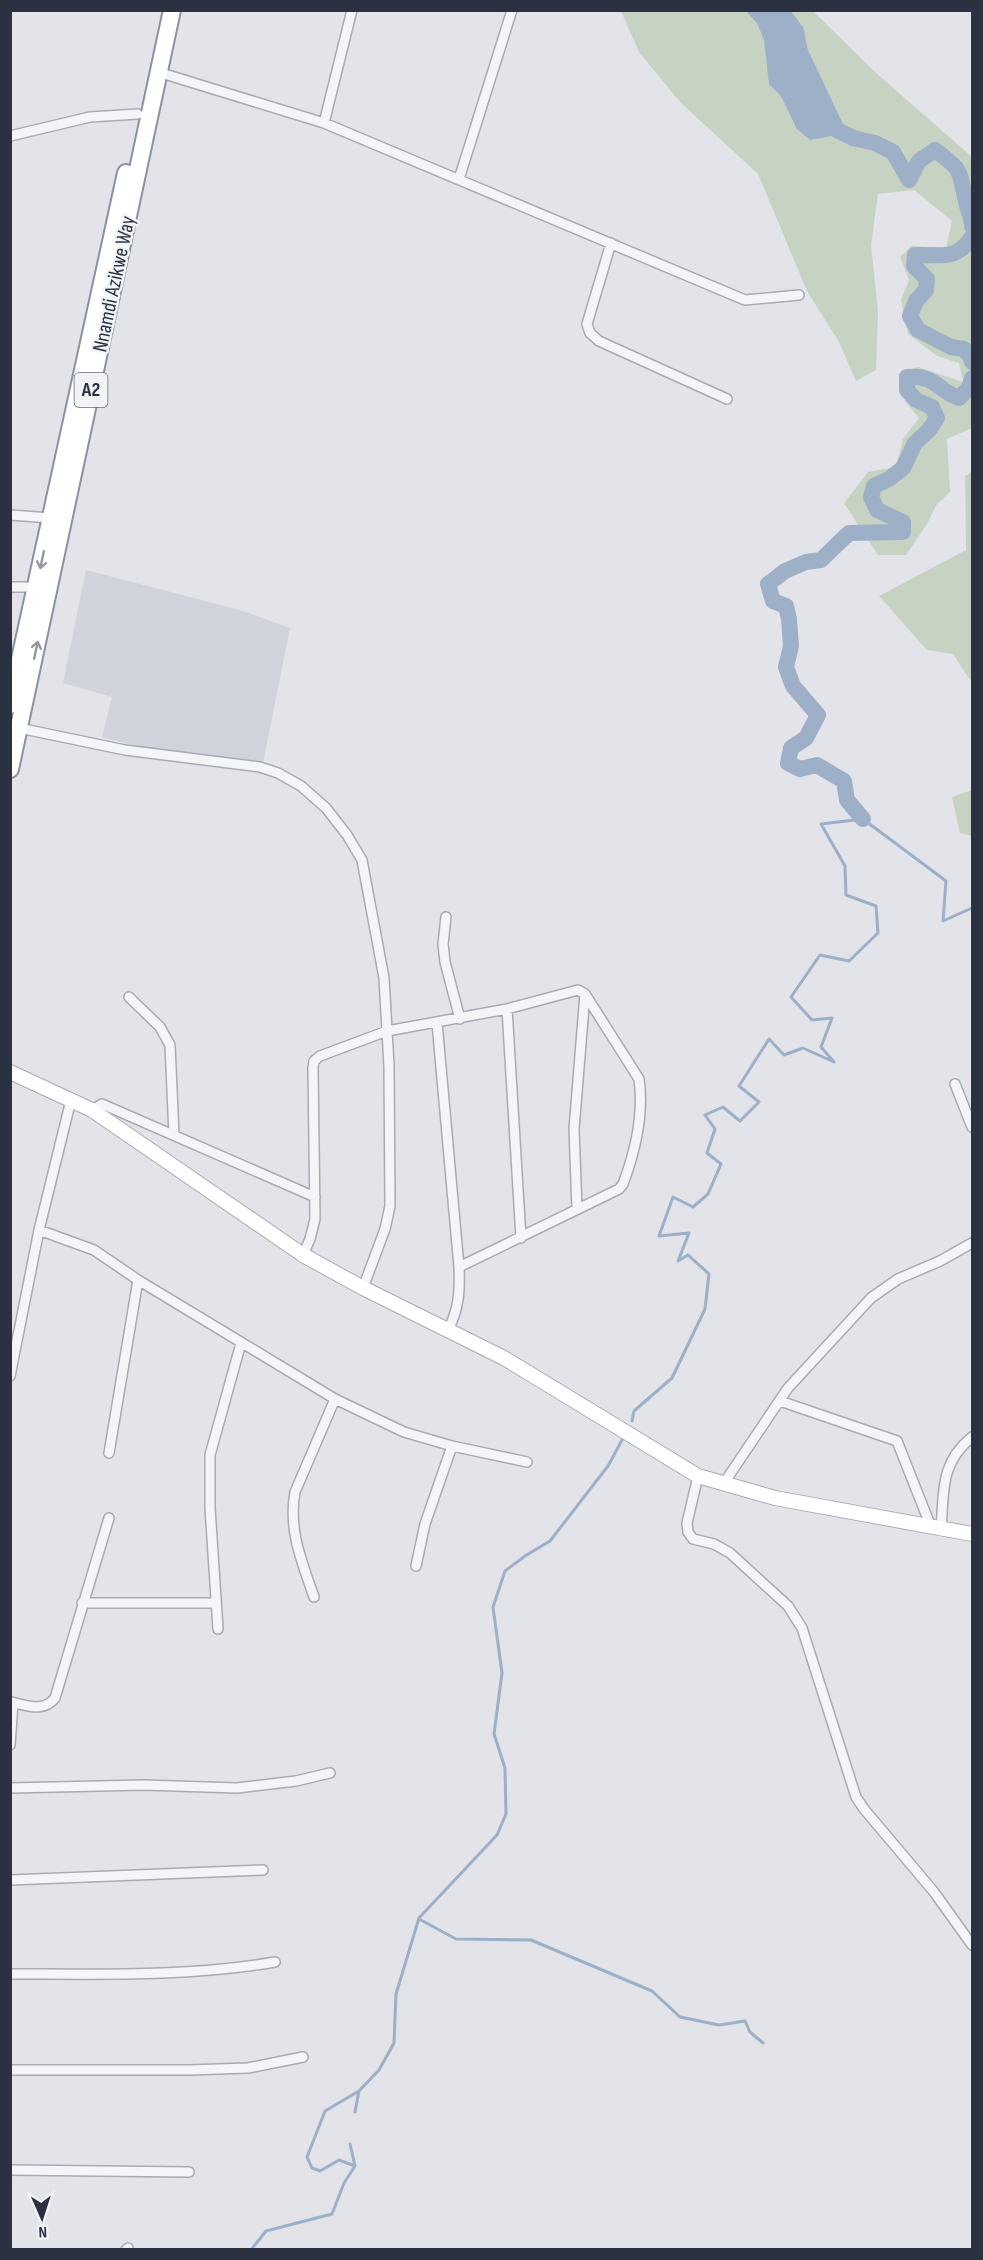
<svg xmlns="http://www.w3.org/2000/svg" width="983" height="2260" font-family="'Sofia Sans Condensed',sans-serif">
<style>
.built{fill:#d0d3dc}
.green{fill:#c6d3c3}
.water{fill:#9eafc8}
.lines{fill:none;stroke-linecap:round;stroke-linejoin:round}
.stream{stroke:#9eafc8;stroke-width:3}
.river{stroke:#9eafc8;stroke-width:16}
.street-casing{stroke:#a7abb4;stroke-width:12}
.secondary-casing{stroke:#a7abb4;stroke-width:16}
.highway-casing{stroke:#8a91a0;stroke-width:20}
.street{stroke:#f4f5f8;stroke-width:9}
.secondary{stroke:#fff;stroke-width:14}
.highway{stroke:#fff;stroke-width:16}
.oneway{stroke:#9598a0}
.labels{text-anchor:middle;dominant-baseline:central;stroke-width:5;stroke-linejoin:round;paint-order:stroke}
.shield{fill:#f1f3f7;stroke:#666b78;stroke-width:1.5}
.shield-label{font-size:20px;font-weight:bold;fill:#2b3141}
.street-label{font-size:21px;fill:#2b3141;stroke:#f1f3f7}
</style>
<rect width="100%" height="100%" fill="#e2e4ea"/>
<path class="built" d="M86 570 240 610 290 628 263 763 155 751 102 737 112 697 63 683Z"/>
<path class="green" d="M621 11H813L875 72 972 157V428L947 439 950 492 937 504 927 524 906 555H878L844 503 868 472 896 467 903 439 919 418 905 401 898 374 918 367 963 382 959 363 937 356 908 334 901 300 909 280 900 257 911 246 946 248 952 221 914 190 878 194 871 245 878 311 876 370 856 381 839 342 807 291 758 174 680 102 639 52Z
M972 472V683L953 654 927 650 879 596 966 550 965 476Z
M972 790V836L960 833 952 797Z"/>
<path class="water" d="M746 11H772L794 34 803 77 837 135 810 140 797 129 781 96 769 84 764 40 757 23Z"/>
<g class="lines">
<path class="stream" d="M632 1421 634 1411 672 1378 705 1309 709 1274 688 1255 678 1261 689 1233 659 1236 673 1197 693 1207 708 1194 721 1164 707 1153 715 1129 705 1115 723 1107 740 1121 759 1102 739 1086 769 1039 784 1055 803 1048 834 1062 821 1047 832 1018 812 1020 791 997 820 955 849 961 878 933 876 906 846 895 845 866 821 824 863 819 946 881 943 921 972 908
M419 1919 456 1939 531 1940 652 1991 680 2017 719 2025 745 2021 750 2032 763 2043
M355 2112 359 2091 379 2070 394 2043 396 1994 419 1918 497 1835 506 1814 505 1768 494 1734 502 1673 493 1607 505 1571 525 1556 550 1541 608 1466 622 1440
M355 2166 339 2160 320 2171 312 2168 307 2157 325 2111 359 2091
M251 2250 266 2231 332 2214 344 2183 355 2166 350 2144"/>
<path class="river" d="M780 10 796 31 800 52 837 130 853 138 875 143 893 152 909 180 919 161 935 150C964 172 958 168 966 202 968 211 972 217 972 226
M972 237C955 262 941 254 915 255L914 266 927 279 926 290 916 301 910 316 918 330 951 347 964 349 971 357 972 362
M863 819 847 800 844 781 817 765 800 769 788 763 791 748 806 738 818 715 793 686 786 667 791 646 789 619 786 606 773 601 768 584 785 571 806 562 821 560 849 533 903 532V522L877 510 871 497 874 486 889 479 903 468 915 443 929 430 937 418 932 407 916 400 907 390V377C937 375 936 390 959 398L969 388 972 378"/>
<defs>
<path id="street" d="M158 72 324 123 745 300 799 295
M324 123 352 10
M10 136 90 117 138 114
M459 179 512 10
M611 243 587 324 590 333 599 341 727 399
M10 515 51 518
M10 587H36
M19 728 125 750 260 767 278 773 301 786 326 808 347 835 362 860 384 978 389 1066 390 1206 385 1229 363 1288
M446 917 443 944 445 962 460 1019
M129 997 160 1027 170 1045 174 1135
M507 1009 521 1238
M437 1023 459 1267C460 1291 459 1309 448 1330
M955 1084 972 1127
M92 1110 102 1104 315 1197
M577 1209 574 1129 585 994
M39 1230 94 1250 138 1280 109 1453
M303 1255 310 1239 315 1219 313 1068 314 1061 320 1056 387 1031 507 1009 578 990 585 994 639 1079C644 1114 635 1152 623 1184L619 1189 459 1267
M138 1280 335 1399 404 1432 452 1446 527 1462
M10 1376 39 1230 71 1100
M780 1401 897 1441 931 1527
M698 1476 687 1523 688 1532 693 1539 714 1544 730 1553 788 1606 802 1628 856 1797 864 1809 934 1892 972 1945
M724 1483 788 1388 871 1298 898 1279 940 1261 972 1243
M941 1529C944 1491 940 1463 972 1437
M416 1566 425 1524 452 1446
M314 1597C302 1562 288 1530 295 1492L335 1399
M82 1603H216
M218 1629 210 1508V1455L241 1343
M10 1702C27 1705 43 1713 55 1698L109 1518
M10 1745 13 1703
M10 1788 144 1785 237 1788 296 1781 330 1773
M10 1880 263 1870
M10 1974C99 1974 188 1977 275 1962
M10 2070H189L248 2068 303 2057
M10 2170 189 2172
M126 2250 128 2248"/>
<path id="secondary" d="M10 1072 92 1110 303 1255 363 1288 504 1358 698 1476 775 1498 972 1534"/>
<path id="highway" d="M10 705 126 173
M10 769 172 10"/>
</defs>
<use href="#street" class="street-casing"/>
<use href="#secondary" class="secondary-casing"/>
<use href="#highway" class="highway-casing"/>
<use href="#street" class="street"/>
<use href="#secondary" class="secondary"/>
<use href="#highway" class="highway"/>
</g>
<defs><path id="oneway-shaft" d="M-6 0H5M1.5-3L5.5 0L1.5 3" fill="none" stroke-width="1.6" stroke-linecap="round" stroke-linejoin="round" transform="scale(1.5)"/></defs>
<g class="oneway">
<use href="#oneway-shaft" transform="translate(42 560) rotate(102)"/>
<use href="#oneway-shaft" transform="translate(36 650) rotate(-78)"/>
</g>
<g class="labels">
<rect class="shield" x="74.5" y="373" width="33" height="34" rx="4.5"/>
<g class="shield-label">
<text x="91" y="390">A2</text>
</g>
<g class="street-label">
<text transform="translate(114 284) rotate(-78)">Nnamdi Azikwe Way</text>
</g>
</g>
<rect width="983" height="2260" fill="none" stroke="#2b3141" stroke-width="24"/>
<g transform="translate(42 2218) rotate(177)" stroke="#f1f3f7" stroke-width="4.5" paint-order="stroke">
<path d="M0-4.5L10 22L0 15L-10 22Z" fill="#2b3141"/>
<text y="-9" font-size="16" font-weight="bold" text-anchor="middle" fill="#2b3141">N</text>
</g>
</svg>
